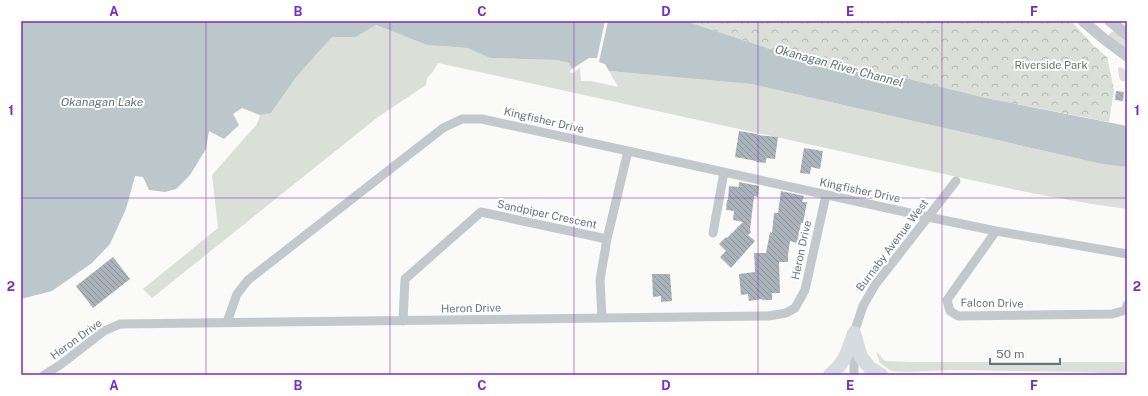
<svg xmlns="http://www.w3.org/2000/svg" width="1148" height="396" font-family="'Public Sans',sans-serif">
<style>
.grass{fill:#dadfd7}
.park{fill:url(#park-crowns)}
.water{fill:#bbc7cb}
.building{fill:url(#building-back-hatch)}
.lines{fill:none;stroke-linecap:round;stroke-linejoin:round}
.minor{stroke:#c3c8cc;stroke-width:9}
.tertiary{stroke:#c3c8cc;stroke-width:11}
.trunk{stroke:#d6dbdf;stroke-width:14}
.grid{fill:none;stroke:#7b2cbf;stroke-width:1;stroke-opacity:0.55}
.labels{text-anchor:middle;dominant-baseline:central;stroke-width:4;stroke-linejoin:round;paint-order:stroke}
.park-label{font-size:11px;fill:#687a64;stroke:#fff}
.street-label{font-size:11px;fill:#657683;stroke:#fff}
.water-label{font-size:12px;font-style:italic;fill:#60757c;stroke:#fff}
.neatline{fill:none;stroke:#7b2cbf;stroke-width:1.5}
.grid-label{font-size:13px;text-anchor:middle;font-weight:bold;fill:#7b2cbf}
</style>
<defs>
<pattern id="park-crowns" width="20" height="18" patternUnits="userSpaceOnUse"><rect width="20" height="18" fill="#dadfd7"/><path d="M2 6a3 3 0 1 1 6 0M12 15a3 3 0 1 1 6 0" fill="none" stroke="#b4b9b4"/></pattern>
<pattern id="building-back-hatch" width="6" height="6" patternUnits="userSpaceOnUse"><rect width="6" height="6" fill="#aab3b9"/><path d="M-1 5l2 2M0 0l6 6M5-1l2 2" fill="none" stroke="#8e969c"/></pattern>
</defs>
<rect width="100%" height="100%" fill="#fafaf8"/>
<path class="grass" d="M376 25 427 45 467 48 490 58 557 60 569 63 572 69 569 72 573 73 580 68 581 81H591L618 87 609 71 751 84 1102 164 1127 167V209L1092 204 1031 193 438 63 432 73 427 78 426 85 378 117 152 298 143 289 218 228 212 175 257 124 260 115 271 113 297 76 332 37H356Z
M1114 31 1127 41V54L1109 36 1110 33Z
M1120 67 1127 71V82L1121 81C1119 78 1118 72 1118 68Z
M876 351 885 361 910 362H1127V374L1080 372 1018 371 951 370 906 372 891 371 880 363Z"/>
<path class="park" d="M685 21H1071L1094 46 1107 57 1114 90 1109 122 986 98 893 75 782 53Z"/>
<path class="water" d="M21 21H605L597 58H589L572 69 569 63 557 60 490 58 467 48 427 45 376 25 356 37H332L297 76 271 113 260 115 242 108 233 114 239 125 224 139 209 131 206 149 190 175 176 189 165 192 149 190 143 177 135 176 126 209 110 244 92 263 52 291 21 299Z
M608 21H685L782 53 893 75 986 98 1127 126V167L1102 164 751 84 609 71 605 64 599 62Z"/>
<path class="building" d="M1116 91 1124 92 1123 101 1115 100Z
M739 131 757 134V135L778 137 775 159 766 158V163L756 162V161L735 157Z
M804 148 823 151 820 169 811 167 810 174 800 173Z
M739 182 759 186 758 197 754 196 750 230 751 232 748 235 755 241 731 268 720 257 726 251 719 244 726 237 727 238 743 222 733 220 734 211 726 210 727 200H728L729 186 739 187Z
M781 191 804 196 802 202H807L803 223H801L797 243 790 241 788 255V262H779L780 293H772V300H762V299L749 301 748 294 741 295 739 274 755 272 754 253H766L770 232 772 233 774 213H778Z
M113 257 130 279 93 308 76 286Z
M652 274H670L672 301 661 302V296L653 297Z"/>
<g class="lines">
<path class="minor" d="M996 231 947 300 950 311 958 316 1112 314 1126 310 1127 305
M713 233 724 172
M602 318 600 280 607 239 628 151
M403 321 405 279 481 212 607 239
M227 322 237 294 248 280 443 128 462 119H482L928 217 996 231 1127 254
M44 375 60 365 104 331 120 324 769 316 786 313 795 308 805 290 826 195
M854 375V333L863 306 875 285 956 181"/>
<path class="tertiary" d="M1083 21 1103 38 1127 56
M1110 21 1127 35"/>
<path class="trunk" d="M854 333 861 357 870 368 881 375
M830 375C845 363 848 351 854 333"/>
</g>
<path class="grid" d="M206 21V375M390 21V375M574 21V375M758 21V375M942 21V375M21 198H1127"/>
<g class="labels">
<g class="park-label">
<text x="1051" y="65">Riverside Park</text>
</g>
<g class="street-label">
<text transform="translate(544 120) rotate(13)">Kingfisher Drive</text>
<text transform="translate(860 190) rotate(12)">Kingfisher Drive</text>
<text transform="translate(547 214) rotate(12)">Sandpiper Crescent</text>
<text transform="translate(892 245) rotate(-53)">Burnaby Avenue West</text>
<text transform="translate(801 250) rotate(-78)">Heron Drive</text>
<text transform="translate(992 303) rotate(1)">Falcon Drive</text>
<text transform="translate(471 308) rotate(-1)">Heron Drive</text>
<text transform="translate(76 339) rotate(-36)">Heron Drive</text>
</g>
<g class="water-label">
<text transform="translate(839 66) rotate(15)">Okanagan River Channel</text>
<text x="102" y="102">Okanagan Lake</text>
</g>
</g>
<rect width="1148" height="396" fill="none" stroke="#ffffff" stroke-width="44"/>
<path d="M990 358v6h70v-6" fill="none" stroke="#657683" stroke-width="2"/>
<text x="996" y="358" font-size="12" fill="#657683" stroke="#ffffff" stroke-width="3" paint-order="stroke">50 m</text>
<rect x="22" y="22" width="1104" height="352" class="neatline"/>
<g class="grid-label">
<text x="114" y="16">A</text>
<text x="298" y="16">B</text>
<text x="482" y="16">C</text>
<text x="666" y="16">D</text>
<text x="850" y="16">E</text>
<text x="1034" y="16">F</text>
<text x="11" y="115">1</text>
<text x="1137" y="115">1</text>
<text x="11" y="291">2</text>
<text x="1137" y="291">2</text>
<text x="114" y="390">A</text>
<text x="298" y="390">B</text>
<text x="482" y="390">C</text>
<text x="666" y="390">D</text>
<text x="850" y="390">E</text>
<text x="1034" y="390">F</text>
</g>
</svg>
